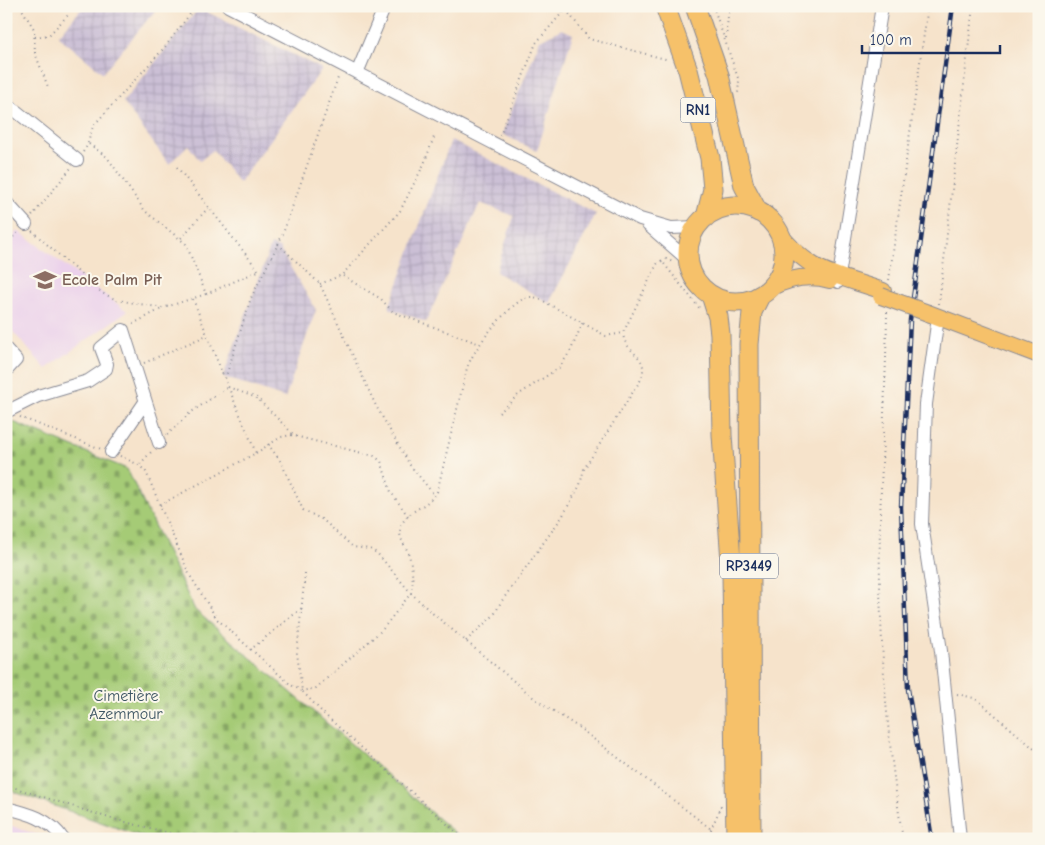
<svg xmlns="http://www.w3.org/2000/svg" width="1045" height="845" font-family="'Comic Neue',sans-serif">
<style>
.built{fill:#ebd1eb}
.industrial{fill:url(#industrial-grid)}
.cemetery{fill:url(#cemetery-stones);stroke:#607d6a}
.lines{fill:none;stroke-linecap:round;stroke-linejoin:round}
.minor-casing{stroke:#888994;stroke-width:14}
.major-casing{stroke:#888994;stroke-width:18}
.highway-casing{stroke:#888994;stroke-width:21}
.path{stroke:#888994;stroke-width:2;stroke-dasharray:1 4;stroke-linecap:butt}
.minor{stroke:#fff;stroke-width:12}
.major{stroke:#f6c16b;stroke-width:16}
.highway{stroke:#f6c16b;stroke-width:19}
.rail-casing{stroke:#1b2f5e;stroke-width:4.5}
.rail{stroke:#fbf7ec;stroke-width:2.5;stroke-dasharray:8;stroke-linecap:butt}
.major-bridge-casing{stroke:#888994;stroke-width:18;stroke-linecap:butt}
.major-bridge{stroke:#f6c16b;stroke-width:16}
.labels{text-anchor:middle;dominant-baseline:central;stroke-width:4;stroke-linejoin:round;paint-order:stroke}
.shield{fill:#fbf7ec;stroke:#5e6b89;stroke-width:1}
.shield-label{font-size:15px;font-weight:bold;fill:#1b2f5e}
.education-label{font-size:16px;font-weight:bold;fill:#785e54;stroke:#fbf7ec;text-anchor:start}
.park-label{font-size:16px;fill:#3e5664;stroke:#fbf7ec}
</style>
<defs>
<pattern id="industrial-grid" width="8" height="8" patternUnits="userSpaceOnUse" patternTransform="scale(1.25)"><rect width="8" height="8" fill="#cbbfd5"/><path d="M0 4h8M4 0v8" fill="none" stroke="#aea4b9"/></pattern>
<pattern id="cemetery-stones" width="16" height="16" patternUnits="userSpaceOnUse" patternTransform="scale(1.25)"><rect width="16" height="16" fill="#a5cb76"/><path d="M2 7V4a2 2 0 0 1 4 0v3zM10 15v-3a2 2 0 0 1 4 0v3z" fill="#86a564"/></pattern>
</defs>
<rect width="100%" height="100%" fill="#fbf7ec"/>
<filter id="ink" filterUnits="userSpaceOnUse"><feTurbulence type="fractalNoise" baseFrequency=".02" numOctaves="2"/><feDisplacementMap in="SourceGraphic" scale="10" xChannelSelector="R" yChannelSelector="G"/><feConvolveMatrix kernelMatrix="1 2 1 2 8 2 1 2 1" color-interpolation-filters="sRGB"/></filter>
<filter id="wash" filterUnits="userSpaceOnUse"><feTurbulence type="fractalNoise" baseFrequency=".0096" numOctaves="4" result="noise"/><feDisplacementMap in="SourceGraphic" scale="20" xChannelSelector="R" yChannelSelector="G"/><feGaussianBlur stdDeviation="1.12" result="paint"/><feColorMatrix in="noise" values="0 0 0 0 0 0 0 0 0 0 0 0 0 0 0 0 0 1.4 0 .05"/><feComposite in="paint" operator="in"/></filter>
<g filter="url(#wash)">
<rect width="100%" height="100%" fill="#f6e3cb"/>
<path class="built" d="M17 230 127 311 46 369 6 324V248Z
M6 824 49 839H6Z"/>
<path class="industrial" d="M84 6H159L103 73 58 36Z
M199 8 322 69 239 183 213 150 200 161 188 145 169 164 123 102Z
M562 29 573 34 537 151 502 134 540 40Z
M451 140 596 214 549 303 496 272 514 216 480 203 426 322 389 308Z
M271 245 279 248 316 310 285 398 223 377Z"/>
<path class="cemetery" d="M6 419 127 469 195 610 462 839H149L6 789Z"/>
</g>
<g filter="url(#ink)">
<g class="lines">
<defs>
<path id="minor" d="M228 6 640 219 671 228 696 227
M357 73 385 6
M6 103 77 160
M6 202 26 224
M648 225 688 260
M838 282 882 6
M938 317 926 404 922 524 941 651 960 839
M6 349 16 360 6 371
M6 412 38 396 88 381 106 369 107 364 101 348 123 330 159 443
M111 452 145 402
M6 808C28 813 50 819 63 839"/>
<path id="major" d="M776 229C808 274 835 274 883 291
M770 288C789 278 809 274 830 280
M928 313 1039 355"/>
<path id="highway" d="M665 6 688 70 710 158 713 189 706 217
M695 6 719 75 744 186 758 212
M688 254a48 48 0 1 1 96 0a48 48 0 1 1-96 0Z
M711 295 718 317 720 334 722 435 732 575 736 839
M751 839 749 344 752 312 760 296"/>
</defs>
<use href="#minor" class="minor-casing"/>
<use href="#major" class="major-casing"/>
<use href="#highway" class="highway-casing"/>
<path class="path" d="M20 6 34 29 35 53 48 87
M563 6 589 39 669 60
M713 6 739 81 738 93
M35 37 49 35 70 13
M726 38 729 6
M500 136 536 43 568 6
M89 144 107 157 145 211 186 244 206 294 163 308
M83 152C90 143 89 134 94 125L165 47 196 6
M177 167 259 271
M771 207 781 218
M32 216 71 168
M32 231 102 293 117 300 163 308 131 325
M181 238 208 208
M6 244 19 231
M278 244 320 284 376 406 410 465 435 496
M661 260 700 309
M343 276 381 299 393 312 480 344
M889 280 928 6
M320 284 342 275 400 211 424 164 434 137
M206 294 258 271
M193 299 224 378
M939 304 973 6
M887 312C886 382 882 452 880 521 878 624 886 737 903 839
M144 363 205 336
M228 387 257 398 295 436
M499 413 518 395 560 367 571 350 583 322
M20 417 101 449
M167 435 190 413 228 387
M268 444 281 462 303 510 323 520 353 547 370 549 377 553 411 593 431 612 534 698 578 727 711 829
M256 453 281 437 291 435 374 456 381 461 391 492 408 516
M120 456 139 465 146 472 189 574 217 619 291 685 302 691 316 688 382 630 411 593C414 582 412 566 409 555 406 545 397 538 401 526 407 510 428 507 437 492L467 368C474 348 504 310 523 299 528 296 533 297 538 298L606 336 623 333 657 264 666 259 673 262
M140 464 152 451
M160 505 256 453 225 379 251 298 282 236 339 75
M305 573 297 653 302 691 325 715 464 839
M466 641 494 615 501 602 562 517 580 485 584 469 640 381C652 355 626 356 623 334
M250 650 302 608
M957 694 974 698 980 702 1039 753
M6 785 109 818 194 839
M707 839 721 806"/>
<use href="#minor" class="minor"/>
<use href="#major" class="major"/>
<use href="#highway" class="highway"/>
<defs>
<path id="rail" d="M932 839 908 689 901 507 910 320 953 6"/>
</defs>
<use href="#rail" class="rail-casing"/>
<use href="#rail" class="rail"/>
<defs>
<path id="major-bridge" d="M881 296 928 313"/>
</defs>
<use href="#major-bridge" class="major-bridge-casing"/>
<use href="#major-bridge" class="major-bridge"/>
</g>
</g>
<defs>
<symbol id="school-bare" viewBox="-9 -9 18 18"><path d="M0-5L7-2L0 1L-7-2ZM-4 1L0 2.5L4 1V4Q0 6-4 4Z" fill="#8d6e63" stroke="#fbf7ec" stroke-width="2.5" paint-order="stroke"/></symbol>
</defs>
<g fill-rule="evenodd">
<use href="#school-bare" x="29" y="264" width="32" height="32"/>
</g>
<g class="labels">
<g class="shield">
<rect x="680.5" y="97.5" width="35" height="25" rx="4"/>
<rect x="720" y="553.5" width="58" height="25" rx="4"/>
</g>
<g class="shield-label">
<text x="698" y="110">RN1</text>
<text x="749" y="566">RP3449</text>
</g>
<g class="education-label">
<text x="62" y="280">Ecole Palm Pit</text>
</g>
<g class="park-label">
<text x="126" y="696">Cimetière<tspan x="126" dy="18">Azemmour</tspan></text>
</g>
</g>
<rect width="1045" height="845" fill="none" stroke="#fbf7ec" stroke-width="25"/>
<path d="M862 45v8h138v-8" fill="none" stroke="#1b2f5e" stroke-width="2.5"/>
<text x="870" y="45" font-size="15" fill="#1b2f5e" stroke="#fbf7ec" stroke-width="4" paint-order="stroke">100 m</text>
</svg>
